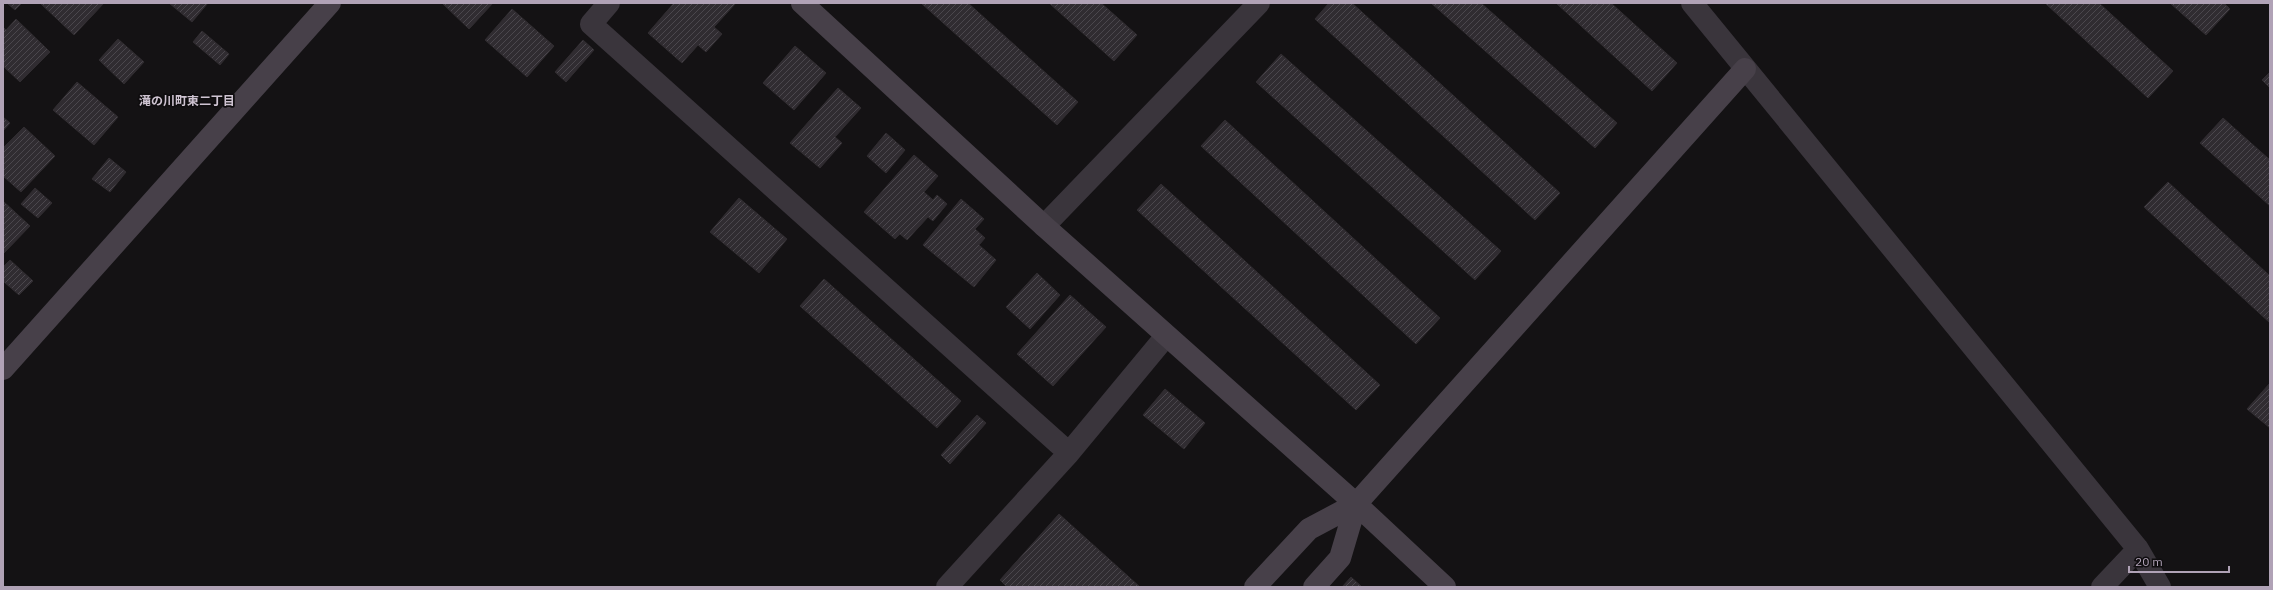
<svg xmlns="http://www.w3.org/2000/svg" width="2273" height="590" font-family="'IBM Plex Sans','Noto Sans JP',sans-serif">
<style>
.building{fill:url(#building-hatch);stroke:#302c30}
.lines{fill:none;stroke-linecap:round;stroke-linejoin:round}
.street{stroke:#3a353c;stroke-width:22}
.secondary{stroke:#474049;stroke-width:22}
.labels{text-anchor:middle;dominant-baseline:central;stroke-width:3.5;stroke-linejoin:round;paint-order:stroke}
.neighbourhood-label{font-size:12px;font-weight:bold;fill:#cec3d1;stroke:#0f0d0f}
</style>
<defs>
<pattern id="building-hatch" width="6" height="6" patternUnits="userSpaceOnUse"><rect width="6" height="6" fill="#302c31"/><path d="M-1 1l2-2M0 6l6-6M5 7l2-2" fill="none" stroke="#4b474d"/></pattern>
</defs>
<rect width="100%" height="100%" fill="#141214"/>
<path class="building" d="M7 3H22L15 10Z
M40 3H104L74 35Z
M169 3H208L192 22Z
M442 3H493L469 29Z
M674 3H736L714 27 722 34 706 52 698 45 682 63 648 33Z
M921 3H968L1078 102 1057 125Z
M1049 3H1101L1137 35 1114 61Z
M1329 3H1352L1560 193 1535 220 1315 19Z
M1431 3H1481L1617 123 1595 148Z
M1556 3H1611L1677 63 1652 91Z
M2045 3H2099L2173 71 2148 98Z
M2170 3H2224L2230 9 2206 35Z
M512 9 554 46 527 77 485 40Z
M16 19 50 52 20 82 3 66V27L6 30Z
M202 31 229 54 220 65 193 42Z
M118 39 144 62 124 84 99 60Z
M583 40 594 50 566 82 555 72Z
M795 46 826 73 794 110 763 83Z
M1281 54 1501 251 1475 280 1256 82Z
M2270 72V88L2262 80Z
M77 82 118 117 94 145 53 110Z
M838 88 861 108 835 137 842 143 820 168 790 143Z
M3 117 10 123 3 131Z
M2223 118 2270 160V206L2200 143Z
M1225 120 1440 318 1416 344 1201 146Z
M24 127 55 156 21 192 3 176V148Z
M886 133 905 150 886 173 867 156Z
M914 155 938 176 924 192 933 200 937 195 947 204 933 221 928 217 907 240 900 234 895 239 864 212Z
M109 158 126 172 110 192 92 179Z
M2168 182 2270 276V323L2144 207Z
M1161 184 1380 385 1356 410 1137 210Z
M35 188 52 203 38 218 21 204Z
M739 198 787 239 759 273 710 232Z
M961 199 984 219 975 229 985 238 979 245 996 260 974 287 923 245Z
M3 201 30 226 4 253 3 252Z
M10 260 33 281 19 295 3 281V267Z
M1037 273 1060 295 1030 329 1006 307Z
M824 279 961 401 937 428 800 306Z
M1070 295 1106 327 1053 386 1017 354Z
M2270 383V428L2247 409Z
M1165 389 1205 423 1184 449 1143 415Z
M977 415 986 423 950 464 941 455Z
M1059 514 1140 587H1007L1000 580Z
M1351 577 1362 587H1342Z"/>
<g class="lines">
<path class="street" d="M609 3 591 24 1069 453
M1692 3 2138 549 2102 587
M1044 226 1259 3
M2138 549 2160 587
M947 587 1069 453 1166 336"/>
<path class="secondary" d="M802 3 1044 226 1356 504 1445 587
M3 369 330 3
M1255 587 1309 529 1356 504 1745 69
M1314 587 1340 558 1356 504"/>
</g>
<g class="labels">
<g class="neighbourhood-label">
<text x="187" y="100">滝の川町東二丁目</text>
</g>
</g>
<rect width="2273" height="590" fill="none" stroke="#b0a2b6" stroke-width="8"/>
<path d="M2129 566v6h100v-6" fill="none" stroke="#b0a2b6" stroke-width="2"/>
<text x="2135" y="566" font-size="12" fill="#b0a2b6" stroke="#0f0d0f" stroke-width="3" paint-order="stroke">20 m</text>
</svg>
